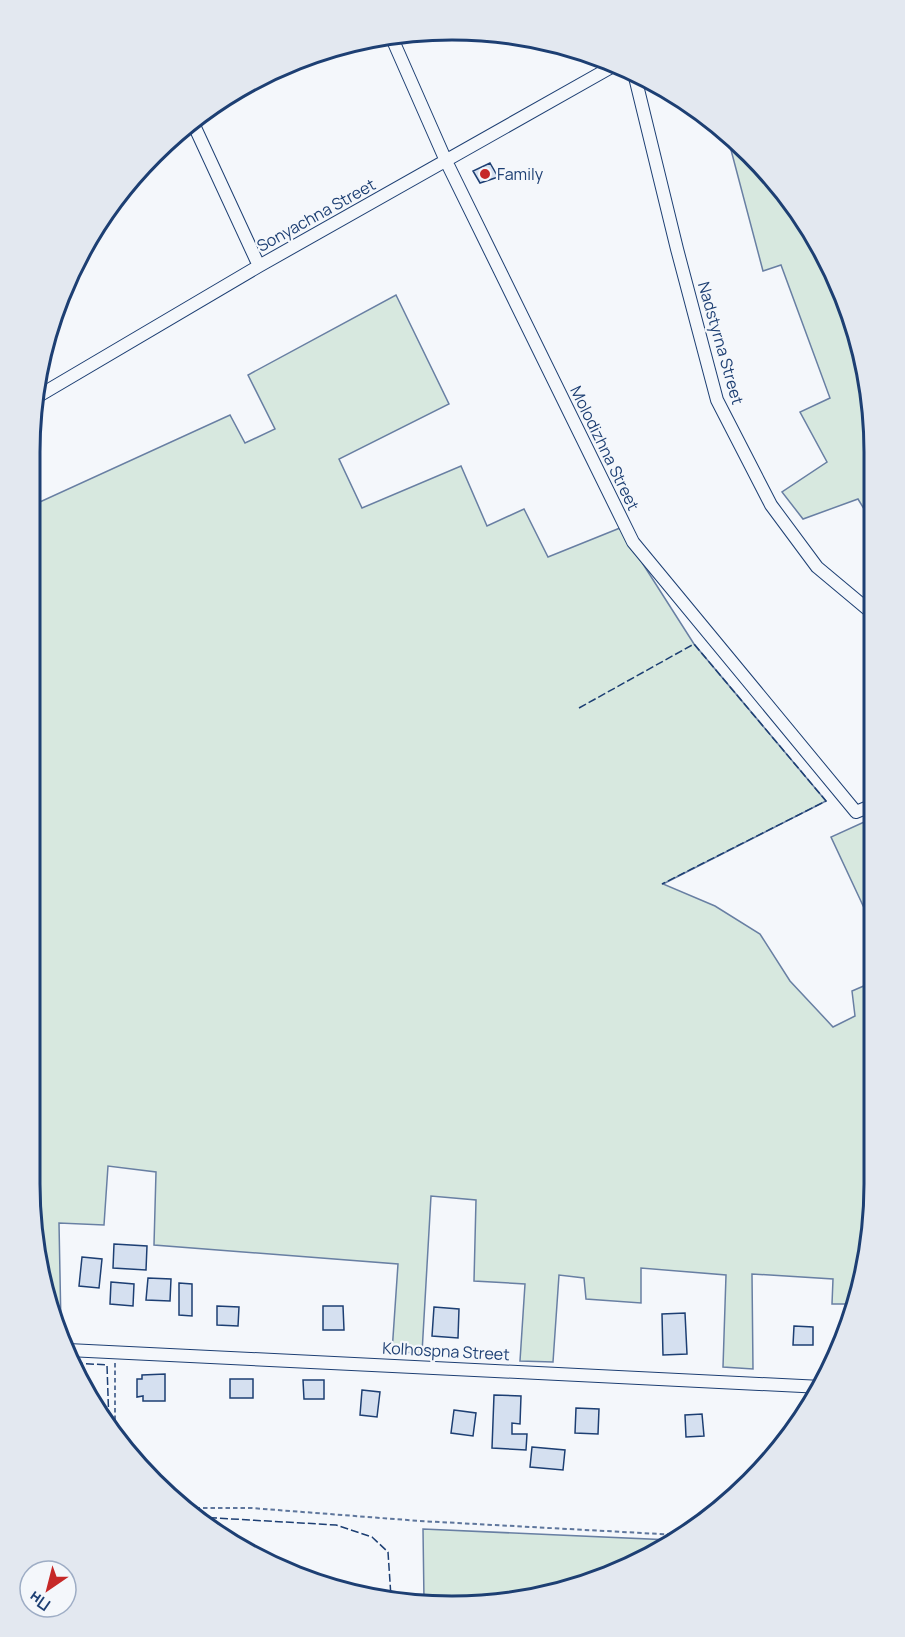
<svg xmlns="http://www.w3.org/2000/svg" width="905" height="1637" font-family="Manrope,sans-serif">
<style>
.green{fill:#d7e8df;stroke:#687fa3;stroke-width:1.5}
.building{fill:#d5e0f0;stroke:#1d3f73;stroke-width:1.5}
.lines{fill:none;stroke-linecap:round;stroke-linejoin:round}
.street-casing{stroke:#1d3f73;stroke-width:14}
.path{stroke:#5e769c;stroke-width:2;stroke-dasharray:4.5 3;stroke-linecap:butt}
.street{stroke:#f4f7fb;stroke-width:12}
.fence{stroke:#1d3f73;stroke-width:1.5;stroke-dasharray:8 3;stroke-linecap:butt}
.poi-dot{fill:#c62828;stroke:#f4f7fb;stroke-width:2}
.labels{text-anchor:middle;dominant-baseline:central;stroke-width:4.5;stroke-linejoin:round;paint-order:stroke}
.poi-label{font-size:16px;fill:#1d3f73;stroke:#f4f7fb;text-anchor:start}
.street-label{font-size:16px;fill:#1d3f73;stroke:#f4f7fb}
.rim{fill:none;stroke:#1d3f73;stroke-width:3}
</style>
<rect width="100%" height="100%" fill="#f4f7fb"/>
<path class="green" d="M726 131 804 217 852 316 871 398 872 522 858 499 803 519 782 492 827 462 800 412 830 398 781 265 763 271Z
M396 295 449 404 339 459 362 508 461 466 487 526 524 509 548 557 620 528 694 644 826 801 663 884 715 906 760 934 790 981 833 1027 855 1016 852 991 873 982 874 1212 861 1294 856 1304H832L833 1279 752 1274 753 1369 723 1367 726 1275 641 1268V1303L586 1299 584 1278 559 1275 553 1362 520 1361 525 1284 474 1281 476 1200 431 1196 422 1353 392 1352 398 1264 154 1245 156 1172 108 1166 104 1225 59 1223 61 1327H56L53 1321 30 1184 31 506 230 415 245 443 275 429 248 375Z
M873 818V927L831 837Z
M423 1529 670 1540 614 1575 480 1606 424 1601Z"/>
<path class="building" d="M490 163 498 177 480 183 473 171Z
M114 1244 147 1246 146 1270 113 1268Z
M82 1257 102 1259 99 1288 79 1286Z
M148 1278 171 1279 170 1301 146 1300Z
M111 1282 134 1284 133 1306 110 1304Z
M179 1283 192 1284V1316L179 1315Z
M217 1306 239 1307 238 1326 217 1325Z
M323 1306H343L344 1330H323Z
M434 1307 459 1309 458 1338 432 1336Z
M685 1313 687 1354 663 1355 662 1314Z
M794 1326 813 1327V1345H793Z
M165 1374V1401H143V1396L137 1397V1379H142V1375Z
M230 1379H253V1398H230Z
M303 1380H324V1399H304Z
M362 1390 380 1392 377 1417 360 1415Z
M494 1395 521 1396 520 1424 512 1423V1434H527L526 1450 492 1448Z
M576 1408 599 1409 598 1434 575 1433Z
M454 1410 476 1413 473 1436 451 1433Z
M702 1414 704 1436 686 1437 685 1415Z
M532 1447 565 1450 563 1470 530 1467Z"/>
<g class="lines">
<defs>
<path id="street" d="M391 36 446 161 633 542 856 812 873 805
M634 73 677 249 717 400 771 505 817 567 872 613
M192 121 259 266
M35 398 259 266 615 65
M68 1350 822 1387"/>
</defs>
<use href="#street" class="street-casing"/>
<path class="path" d="M115 1363V1438
M188 1508H251L420 1521 679 1535"/>
<use href="#street" class="street"/>
<path class="fence" d="M579 708 694 644 826 801 662 884
M75 1363 107 1365 109 1425
M198 1517 336 1525 372 1537 388 1552 391 1597"/>
</g>
<circle class="poi-dot" cx="485" cy="174" r="6"/>
<g class="labels">
<g class="poi-label">
<text x="497" y="174">Family</text>
</g>
<g class="street-label">
<text transform="translate(316 215) rotate(-29)">Sonyachna Street</text>
<text transform="translate(721 343) rotate(74)">Nadstyrna Street</text>
<text transform="translate(605 448) rotate(64)">Molodizhna Street</text>
<text transform="translate(446 1351) rotate(3)">Kolhospna Street</text>
</g>
</g>
<path d="M0 0H905V1637H0ZM452 40H452A412 412 0 0 1 864 452V1184A412 412 0 0 1 452 1596H452A412 412 0 0 1 40 1184V452A412 412 0 0 1 452 40Z" fill="#e3e8f0" fill-rule="evenodd"/>
<path class="rim" d="M452 40H452A412 412 0 0 1 864 452V1184A412 412 0 0 1 452 1596H452A412 412 0 0 1 40 1184V452A412 412 0 0 1 452 40Z"/>
<g transform="translate(48 1589) rotate(215)"><circle r="28" fill="#f4f7fb" stroke="#9eadc5" stroke-width="1.5"/>
<path d="M0-4.5L10 22L0 15L-10 22Z" fill="#c62828"/>
<text y="-9" font-size="16" font-weight="bold" text-anchor="middle" fill="#1d3f73">Пн</text>
</g>
</svg>
